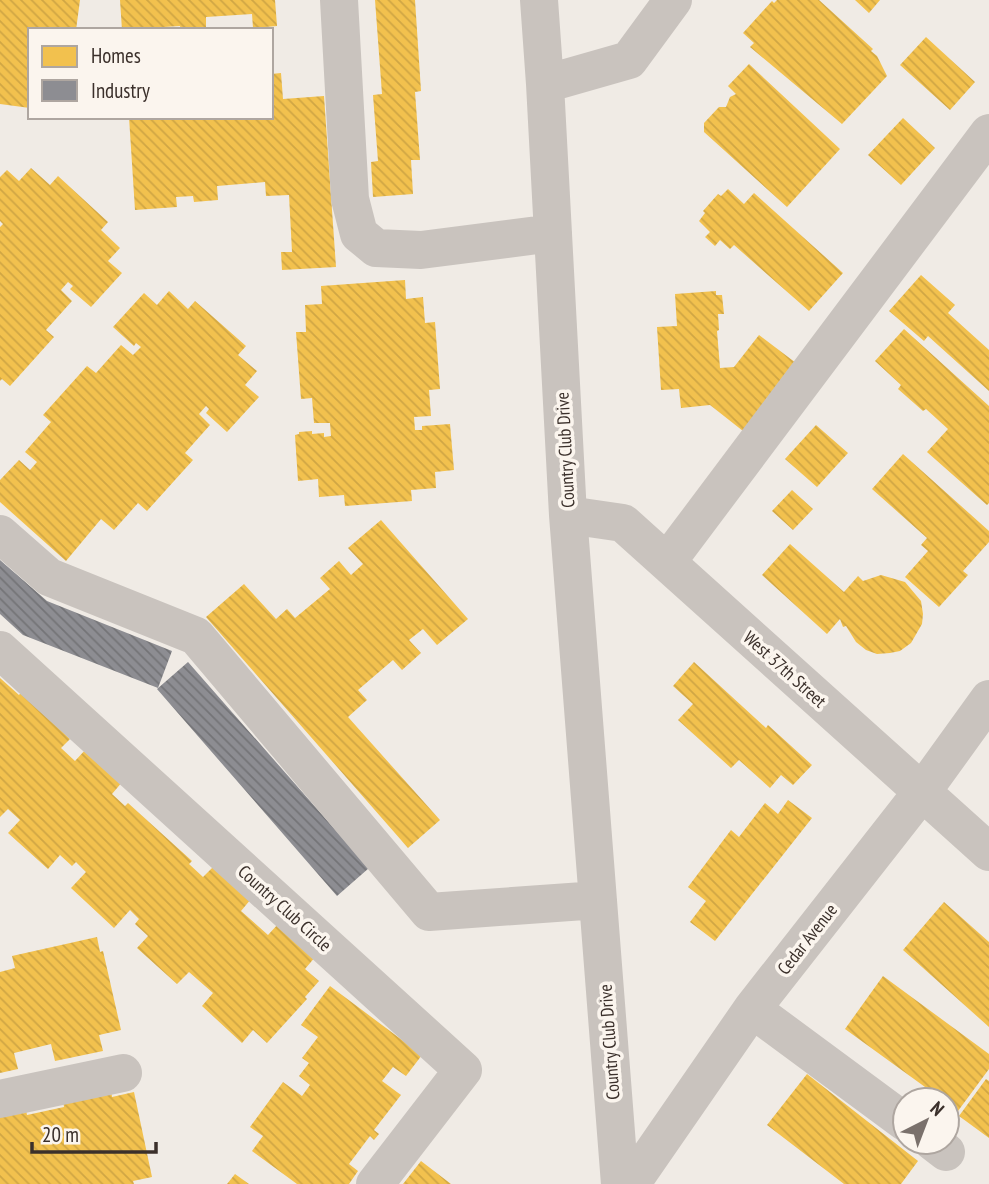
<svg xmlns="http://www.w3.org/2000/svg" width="989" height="1184" font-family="'PT Sans Narrow',sans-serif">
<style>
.homes{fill:url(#homes-back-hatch)}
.industry{fill:url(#industry-back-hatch)}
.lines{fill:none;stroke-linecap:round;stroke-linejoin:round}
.minor{stroke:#c9c3be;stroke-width:38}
.labels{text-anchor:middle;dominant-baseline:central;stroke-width:7;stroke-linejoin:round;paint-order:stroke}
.street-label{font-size:18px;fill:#3b302b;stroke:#fbf5ee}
</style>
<defs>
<pattern id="homes-back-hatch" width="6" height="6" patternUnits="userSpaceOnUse" patternTransform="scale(1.75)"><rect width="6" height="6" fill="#f2c14e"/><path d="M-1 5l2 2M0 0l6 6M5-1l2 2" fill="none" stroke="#d0a644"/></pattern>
<pattern id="industry-back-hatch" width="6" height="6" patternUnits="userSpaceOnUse" patternTransform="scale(1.75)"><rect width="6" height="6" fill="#8d8d92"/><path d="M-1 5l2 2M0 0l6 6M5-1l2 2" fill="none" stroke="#747477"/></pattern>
</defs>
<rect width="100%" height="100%" fill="#f0ebe5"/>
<path class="homes" d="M0 0H80L76 30H30V108L0 104Z
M120 0H275L277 26 253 28 252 14 206 17V30H181L180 26 164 27V30H122Z
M375 0H415L421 91 415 92 420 160H411L413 194 373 197 371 162 378 161 373 95 382 94Z
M777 0H819L873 49 871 51 877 56 887 76 842 124 750 47 754 43 743 33 772 1 774 3Z
M855 0H880L869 13Z
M926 37 975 82 950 110 900 65Z
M749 64 840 149 787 207 704 132V123L719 107H726L730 97 736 94 728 86Z
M281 73 283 99 324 96 336 267 282 270 281 252H292L289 195 266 196 265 182 217 186 218 200 194 202 193 196 176 197 177 207 135 210 129 117H271V74Z
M903 118 935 148 901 185 868 155Z
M31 168 50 185 58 176 108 222 101 230 120 248 108 261 122 273 91 307 70 289 73 286 68 282 61 290 72 301 46 330 54 337 10 386 2 379 0 381V227L3 224 0 221V177L7 170 19 181Z
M728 189 744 204 754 193 843 273 809 311 734 245 730 249 720 240 715 246 705 237 710 232 699 221 705 213 703 211 718 194 721 196Z
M921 275 955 305 948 313 989 350V391L928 336 924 341 889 311Z
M405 280 406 299 423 297 425 323 435 322 440 389 429 390 431 416 414 417 415 430H422V426L450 424 454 470 435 472 436 488 411 490 412 501 345 506 344 495 319 497 318 479 298 481 295 435 299 434V432L312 431V434L324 433V437L331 436 330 423H314L312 398 301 399 296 332H306L305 305 322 304 321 286Z
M169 291 188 309 195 301 246 346 238 355 257 371 245 385 259 397 227 432 206 413 209 409 206 406 199 414 210 425 185 453 193 460 147 511 138 503 114 530 101 519 66 561 0 502V480L19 460 30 470 37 462 25 452 51 422 43 415 87 366 96 373 121 345 133 355 141 347 136 343 134 346 113 327 144 293 157 305Z
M716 291V295H722L724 314H718L719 330 717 331 720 368 734 367 759 335 796 363 743 431 710 405 681 408 679 389 661 390 657 327 677 326 675 294Z
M904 329 989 406V503L987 505 927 452 948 429 926 409 923 411 898 389 901 385 875 361Z
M816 425 848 453 817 487 785 459Z
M903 454 989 531V542L963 571 968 575 939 607 905 577 928 551 921 545 927 538 872 489Z
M792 490 813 509 793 530 772 511Z
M381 520 468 619 437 645 423 629 409 640 421 653 402 670 393 660 358 690 367 700 348 717 440 820 408 848 206 617 244 584 276 619 287 609 295 618 330 589 320 578 339 561 351 575 363 564 348 548Z
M790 544 844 592 858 576 863 581 881 575 905 582 921 601 923 614 922 624 911 643 900 651 890 653 877 654 866 650 856 642 846 626 843 627 840 619 827 634 762 575Z
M694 662 766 728 768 725 812 765 793 785 781 775 770 788 739 760 731 768 678 720 693 704 673 686Z
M0 678 19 695 22 691 70 739 61 748 75 761 86 749 123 781 112 794 125 806 128 803 192 861 189 864 203 877 214 866 251 899 241 911 268 935 279 923 316 956 305 969 319 981 305 997 307 999 267 1043 253 1030 242 1043 202 1006 213 993 189 972 177 984 137 948 148 936 135 924 139 919 130 910 114 928 71 888 86 872 76 862 72 866 60 855 48 869 8 833 20 820 8 809 0 817Z
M788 800 812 818 715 941 690 922 706 901 688 887 731 830 739 837 765 803 778 814Z
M944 902 989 942V1027L903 950Z
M97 937 100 952 103 951 121 1030 99 1035 103 1051 55 1061 51 1044 14 1053 18 1069 0 1073V972L15 968 12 956Z
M883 976 989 1054V1069L958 1111 947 1103V1100H943L845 1029Z
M330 986 422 1055 406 1076 393 1067 382 1081 401 1095 374 1130 379 1134 374 1140 370 1136 349 1164 358 1171 349 1184H297L252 1151 263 1136 250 1127 283 1082 302 1096 310 1085 299 1076 309 1063 302 1058 318 1037 301 1025Z
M807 1074 918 1161 901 1184H844L767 1125Z
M986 1079 989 1081V1138L959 1116Z
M110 1082 112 1097 134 1092 152 1177 133 1181 134 1184H0V1105L24 1100 27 1115 64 1107 62 1092Z
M421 1161 451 1184H403Z
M235 1174 249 1184H227Z"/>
<path class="industry" d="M0 560 47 601 172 651 158 688 23 635 0 614Z
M188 662 369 868 337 896 157 689Z"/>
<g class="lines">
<path class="minor" d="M339 0 350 199 359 234 376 248 421 250 553 233
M539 0 545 84 568 515 620 1184
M545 84 629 60 673 0
M568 515 623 523 989 852
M0 534 49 577 196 636 429 912 598 900
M667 562 989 133
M0 650 463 1070 375 1184
M752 1009 905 1122
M0 1099 123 1073
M933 1142 946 1152
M631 1184 752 1009 922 792 989 699"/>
</g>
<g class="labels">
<g class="street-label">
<text transform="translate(565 450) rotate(-93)">Country Club Drive</text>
<text transform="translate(785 669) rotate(42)">West 37th Street</text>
<text transform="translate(285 908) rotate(42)">Country Club Circle</text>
<text transform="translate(807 939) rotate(-52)">Cedar Avenue</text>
<text transform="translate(609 1042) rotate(-94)">Country Club Drive</text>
</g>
</g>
<rect x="28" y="28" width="245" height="91" fill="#fbf5ee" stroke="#aea6a0" stroke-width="2"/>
<rect x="42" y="46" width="35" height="21" fill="#f2c14e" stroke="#aea6a0" stroke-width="2"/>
<text x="91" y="63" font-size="21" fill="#3b302b">Homes</text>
<rect x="42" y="80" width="35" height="21" fill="#8d8d92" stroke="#aea6a0" stroke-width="2"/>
<text x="91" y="98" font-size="21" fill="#3b302b">Industry</text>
<g transform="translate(926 1121) rotate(42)"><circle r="33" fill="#fbf5ee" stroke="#aea6a0" stroke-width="2"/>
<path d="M0-5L12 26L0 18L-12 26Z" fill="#7a716c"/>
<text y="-10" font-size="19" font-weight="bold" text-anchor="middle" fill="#3b302b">N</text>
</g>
<path d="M32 1142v10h124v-10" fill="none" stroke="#3b302b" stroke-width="3.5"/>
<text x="42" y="1142" font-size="21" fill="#3b302b" stroke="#fbf5ee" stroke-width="5" paint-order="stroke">20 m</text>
</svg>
